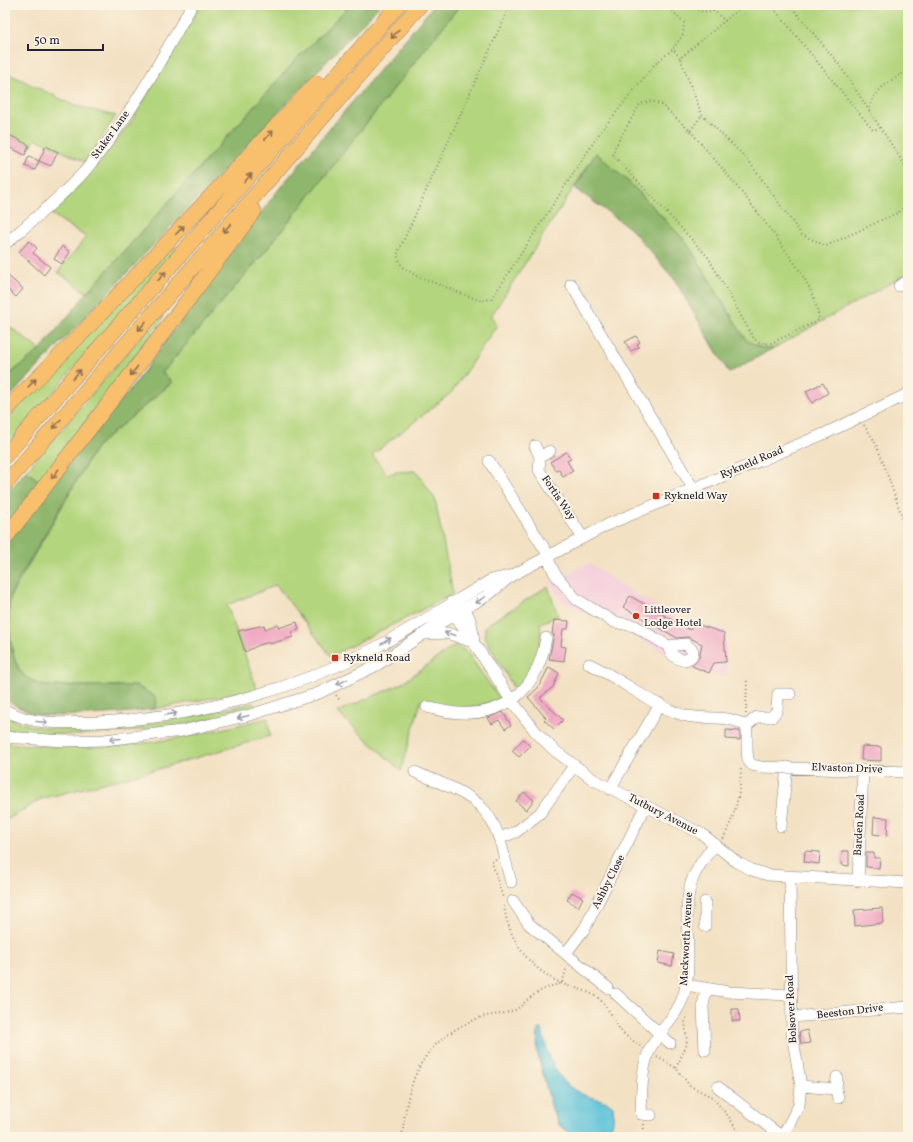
<svg xmlns="http://www.w3.org/2000/svg" width="913" height="1142" font-family="Vollkorn,serif">
<style>
.built{fill:#f5cfdc}
.green{fill:#b3d57d;stroke:#6a7c5c}
.forest{fill:#8eb66c;stroke:#586c54}
.water{fill:#5cc3d9;stroke:#3f728a}
.building{fill:#f0a9c3}
.lines{fill:none;stroke-linecap:round;stroke-linejoin:round}
.minor-casing{stroke:#8a827f;stroke-width:12}
.highway-casing{stroke:#8a827f;stroke-width:16}
.path{stroke:#8a827f;stroke-width:2;stroke-dasharray:1 3;stroke-linecap:butt}
.minor{stroke:#fff;stroke-width:11}
.highway{stroke:#f8bf6c;stroke-width:15}
.oneway{stroke:#8d7054}
.oneway2{stroke:#9c9ca7}
.poi-dot{fill:#c8321e;stroke:#fcf5e5;stroke-width:1.5}
.labels{text-anchor:middle;dominant-baseline:central;stroke-width:4;stroke-linejoin:round;paint-order:stroke}
.street-label{font-size:11px;fill:#22223b;stroke:#fcf5e5}
.poi-label{font-size:11px;fill:#22223b;stroke:#fcf5e5;text-anchor:start}
</style>
<rect width="100%" height="100%" fill="#fcf5e5"/>
<filter id="ink" filterUnits="userSpaceOnUse"><feTurbulence type="fractalNoise" baseFrequency=".025" numOctaves="2"/><feDisplacementMap in="SourceGraphic" scale="8" xChannelSelector="R" yChannelSelector="G"/><feConvolveMatrix kernelMatrix="1 2 1 2 8 2 1 2 1" color-interpolation-filters="sRGB"/></filter>
<filter id="wash" filterUnits="userSpaceOnUse"><feTurbulence type="fractalNoise" baseFrequency=".012" numOctaves="4" result="noise"/><feDisplacementMap in="SourceGraphic" scale="16" xChannelSelector="R" yChannelSelector="G"/><feGaussianBlur stdDeviation="0.9" result="paint"/><feColorMatrix in="noise" values="0 0 0 0 0 0 0 0 0 0 0 0 0 0 0 0 0 1.4 0 .05"/><feComposite in="paint" operator="in"/></filter>
<g filter="url(#wash)">
<rect width="100%" height="100%" fill="#f3e1c3"/>
<path class="built" d="M589 563 631 592 680 620 725 630 727 675H709L694 670 592 613 578 611 561 599 549 583Z"/>
<path class="green" d="M201 5H350L294 62 87 293 58 272 86 237 50 213 83 181 129 125Z
M460 5H908V273L772 349 759 347 746 340 687 243 630 183 596 153 491 316 497 325 452 392 372 455 388 475 396 472 416 471 435 499 453 594 331 656 276 585 227 605 257 689 150 710 156 707 137 686H45C37 683 26 679 21 672 10 657 7 616 9 599L96 447 172 383 162 373 268 248Z
M5 72 75 106 116 116 85 162 36 139 31 146 5 134Z
M173 245 178 247 5 448V421Z
M158 317H164L41 482 26 471Z
M5 323 40 350 5 378Z
M548 586 558 616 540 623C544 650 533 672 516 692L485 638V626Z
M455 645 466 651 500 699C471 711 450 709 421 701L401 771 337 712 401 684Z
M253 703 256 706 255 709 197 722 124 732 75 735 5 731V716C61 747 192 717 253 703Z
M268 718 270 736 162 768 41 799 5 821V743C42 746 80 749 118 746 168 742 218 730 268 718Z"/>
<path class="forest" d="M350 5H380L5 402V378L40 350 87 293 294 62Z
M434 5H460L268 248 162 373 172 382 96 447 12 591C6 609 9 656 21 672 26 679 37 683 45 686H137L154 696 157 702 156 707C143 714 57 717 40 715 28 713 17 706 6 700L5 546 45 492 137 381 207 284 279 189Z
M596 153 630 183 687 243 746 340 759 347 772 349 729 373 674 279 631 229 575 188Z
M26 471 41 482 5 531V495Z"/>
<path class="water" d="M538 1029H542C547 1055 556 1084 584 1095 594 1099 605 1099 613 1106 614 1118 614 1128 604 1137H575L559 1125 552 1109 537 1051Z"/>
<g id="blocks">
<path class="building" d="M9 135 29 145 25 155 5 145Z
M46 146 58 152 51 166 39 161Z
M29 156 39 161 35 170 25 166Z
M29 241 37 248 33 253 50 267 44 275 19 252Z
M62 246 70 252 62 264 54 259Z
M5 273 23 289 16 297 5 287Z
M636 336 640 342 637 344 639 347 631 351 625 342Z
M823 383 828 393 812 403 806 391Z
M566 452 571 459 567 461 573 471 563 477 559 470 556 471 550 462Z
M630 596 690 630 693 623 724 633 726 662 714 663 709 673 692 666 699 658 702 644 688 637 677 638 623 607Z
M554 620 569 621 568 629H563L561 646 566 647 564 661 549 659 554 635 552 634Z
M297 622 299 630 292 632 293 637 270 644V642L259 645 245 652 238 631 264 625 265 629 278 624 279 628Z
M549 667 559 673 553 687 540 698 563 720 554 729 544 720 546 718 528 697 538 688Z
M503 712 511 725 505 729 499 720 492 724 488 718Z
M726 730 740 731V740L726 739Z
M523 739 530 746 519 757 512 751Z
M862 746 881 747V761L861 760Z
M524 792 534 800 526 810 516 801Z
M874 817 888 818 887 836 873 834Z
M805 851 820 852 819 864 804 862Z
M842 851H849V866L841 865Z
M866 853H874V858H880L879 868 866 867Z
M572 892 583 898 578 907 567 900Z
M882 908 883 923 855 926 854 910Z
M660 951 674 954 672 966 658 963Z
M732 1009H739L740 1021H732Z
M807 1030 810 1043 801 1044 799 1032Z"/>
</g>
</g>
<g filter="url(#ink)">
<use href="#blocks" fill-opacity="0" stroke="#8a827f" stroke-width="1"/>
<g class="lines">
<defs>
<path id="minor" d="M5 244C32 221 60 198 84 172 127 122 160 62 192 5
M571 284 693 488
M899 286 908 281
M535 446 540 457 550 451
M540 457 539 470 583 538
M489 461 549 556
M547 557 555 574 576 599 614 622 635 626 668 646 686 644 693 651 692 656C683 665 671 657 668 646
M452 602 454 615 474 643 511 700 536 732 554 750 594 780 702 834 738 863 752 870 768 875 908 883
M458 606C472 613 472 628 474 643
M426 634 447 633 473 642
M589 664C619 677 657 710 687 716 706 720 729 714 746 726 749 735 744 759 751 764 753 766 758 766 761 767L908 772
M427 707C488 725 535 704 546 638
M5 710C33 726 66 723 97 722 192 718 288 692 373 649 413 628 452 603 491 580L509 576
M746 726 757 717H772L777 710 778 694H790
M5 737 64 741 104 740 182 731 250 715 319 693 377 665 440 623 488 595 511 576 609 524 826 433 908 394
M415 772C435 781 468 792 482 808 500 826 504 858 511 882
M610 789 660 704
M781 826 787 767
M499 838 516 832 540 813 574 766
M858 881 863 770
M513 901 529 924 608 988
M705 902V926
M566 953 585 928 645 807
M686 985 729 992 790 995
M616 994 670 1043
M792 1017 908 1007
M705 1050 703 1006 706 990
M837 1077 836 1089 838 1098
M801 1086 836 1089
M718 1087 782 1137
M651 1115 641 1114C642 1094 641 1070 649 1051 658 1031 678 1016 684 994 694 958 681 919 691 883 696 868 706 856 715 844
M782 1137 799 1105 801 1086 792 1034 790 876"/>
<path id="highway" d="M5 411 86 329 317 83
M5 456 398 5
M5 484 420 5
M5 538 166 329 254 211"/>
</defs>
<use href="#minor" class="minor-casing"/>
<use href="#highway" class="highway-casing"/>
<path class="path" d="M510 5 397 255 402 267 417 276 481 301 491 299 500 286 599 134 654 65 673 49
M667 5 684 23 683 34 673 49 680 58
M691 5 703 12 713 10 719 5
M744 5 680 58 702 115 748 160 802 235 826 246 899 212 908 201
M771 5 873 130 880 128
M790 5 838 63 908 170
M713 10 725 21
M870 108C871 92 894 77 908 71
M690 131C720 165 749 200 775 236 793 261 816 289 819 320L772 343H761L754 339 708 257 613 155 615 147 640 104 652 101 662 105 690 131 702 115
M864 425 874 440 882 459 908 534
M336 695 340 701
M746 714 747 678
M723 839C735 815 740 797 741 769
M496 859 492 862 503 898
M504 906C509 941 529 968 561 983 574 989 586 989 598 998 609 1007 614 1023 623 1033 628 1038 635 1042 640 1046
M657 1057 676 1068 690 1086 712 1097 729 1117 741 1137
M676 1068 687 1044 685 1020 687 1015
M402 1134 429 1137
M402 1137C408 1078 421 1041 479 1018 490 1014 502 1015 512 1011 520 1009 524 1002 531 997 540 990 551 986 562 983L567 967
M643 1137 644 1124"/>
<use href="#minor" class="minor"/>
<use href="#highway" class="highway"/>
</g>
<defs><path id="oneway-shaft" d="M-6 0H5M1.5-3L5.5 0L1.5 3" fill="none" stroke-width="1.6" stroke-linecap="round" stroke-linejoin="round"/></defs>
<g class="oneway">
<use href="#oneway-shaft" transform="translate(395 34) rotate(131)"/>
<use href="#oneway-shaft" transform="translate(269 135) rotate(-47)"/>
<use href="#oneway-shaft" transform="translate(248 178) rotate(-49)"/>
<use href="#oneway-shaft" transform="translate(227 228) rotate(131)"/>
<use href="#oneway-shaft" transform="translate(180 230) rotate(-46)"/>
<use href="#oneway-shaft" transform="translate(162 276) rotate(-48)"/>
<use href="#oneway-shaft" transform="translate(142 326) rotate(131)"/>
<use href="#oneway-shaft" transform="translate(134 371) rotate(128)"/>
<use href="#oneway-shaft" transform="translate(77 374) rotate(-49)"/>
<use href="#oneway-shaft" transform="translate(32 383) rotate(-46)"/>
<use href="#oneway-shaft" transform="translate(57 424) rotate(131)"/>
<use href="#oneway-shaft" transform="translate(55 474) rotate(128)"/>
</g>
<g class="oneway2">
<use href="#oneway-shaft" transform="translate(480 600) rotate(150)"/>
<use href="#oneway-shaft" transform="translate(450 634) rotate(-165)"/>
<use href="#oneway-shaft" transform="translate(386 641) rotate(-31)"/>
<use href="#oneway-shaft" transform="translate(342 682) rotate(154)"/>
<use href="#oneway-shaft" transform="translate(171 714) rotate(-9)"/>
<use href="#oneway-shaft" transform="translate(243 717) rotate(165)"/>
<use href="#oneway-shaft" transform="translate(42 722) rotate(5)"/>
<use href="#oneway-shaft" transform="translate(115 739) rotate(175)"/>
</g>
</g>
<g class="poi-dot">
<rect x="652" y="492" width="8" height="8" rx="2"/>
<circle cx="636" cy="616" r="4"/>
<rect x="331" y="654" width="8" height="8" rx="2"/>
</g>
<g class="labels">
<g class="street-label">
<text transform="translate(111 135) rotate(-54)">Staker Lane</text>
<text transform="translate(752 463) rotate(-23)">Rykneld Road</text>
<text transform="translate(558 498) rotate(56)">Fortis Way</text>
<text transform="translate(847 769) rotate(2)">Elvaston Drive</text>
<text transform="translate(663 815) rotate(27)">Tutbury Avenue</text>
<text transform="translate(860 825) rotate(-87)">Barden Road</text>
<text transform="translate(609 882) rotate(-63)">Ashby Close</text>
<text transform="translate(687 939) rotate(-87)">Mackworth Avenue</text>
<text transform="translate(792 1009) rotate(-93)">Bolsover Road</text>
<text transform="translate(850 1012) rotate(-7)">Beeston Drive</text>
</g>
<g class="poi-label">
<text x="664" y="496">Rykneld Way</text>
<text x="644" y="610">Littleover<tspan x="644" dy="13">Lodge Hotel</tspan></text>
<text x="343" y="658">Rykneld Road</text>
</g>
</g>
<rect width="913" height="1142" fill="none" stroke="#fcf5e5" stroke-width="20"/>
<path d="M28 44v6h75v-6" fill="none" stroke="#22223b" stroke-width="2"/>
<text x="34" y="44" font-size="12" fill="#22223b" stroke="#fcf5e5" stroke-width="3" paint-order="stroke">50 m</text>
</svg>
